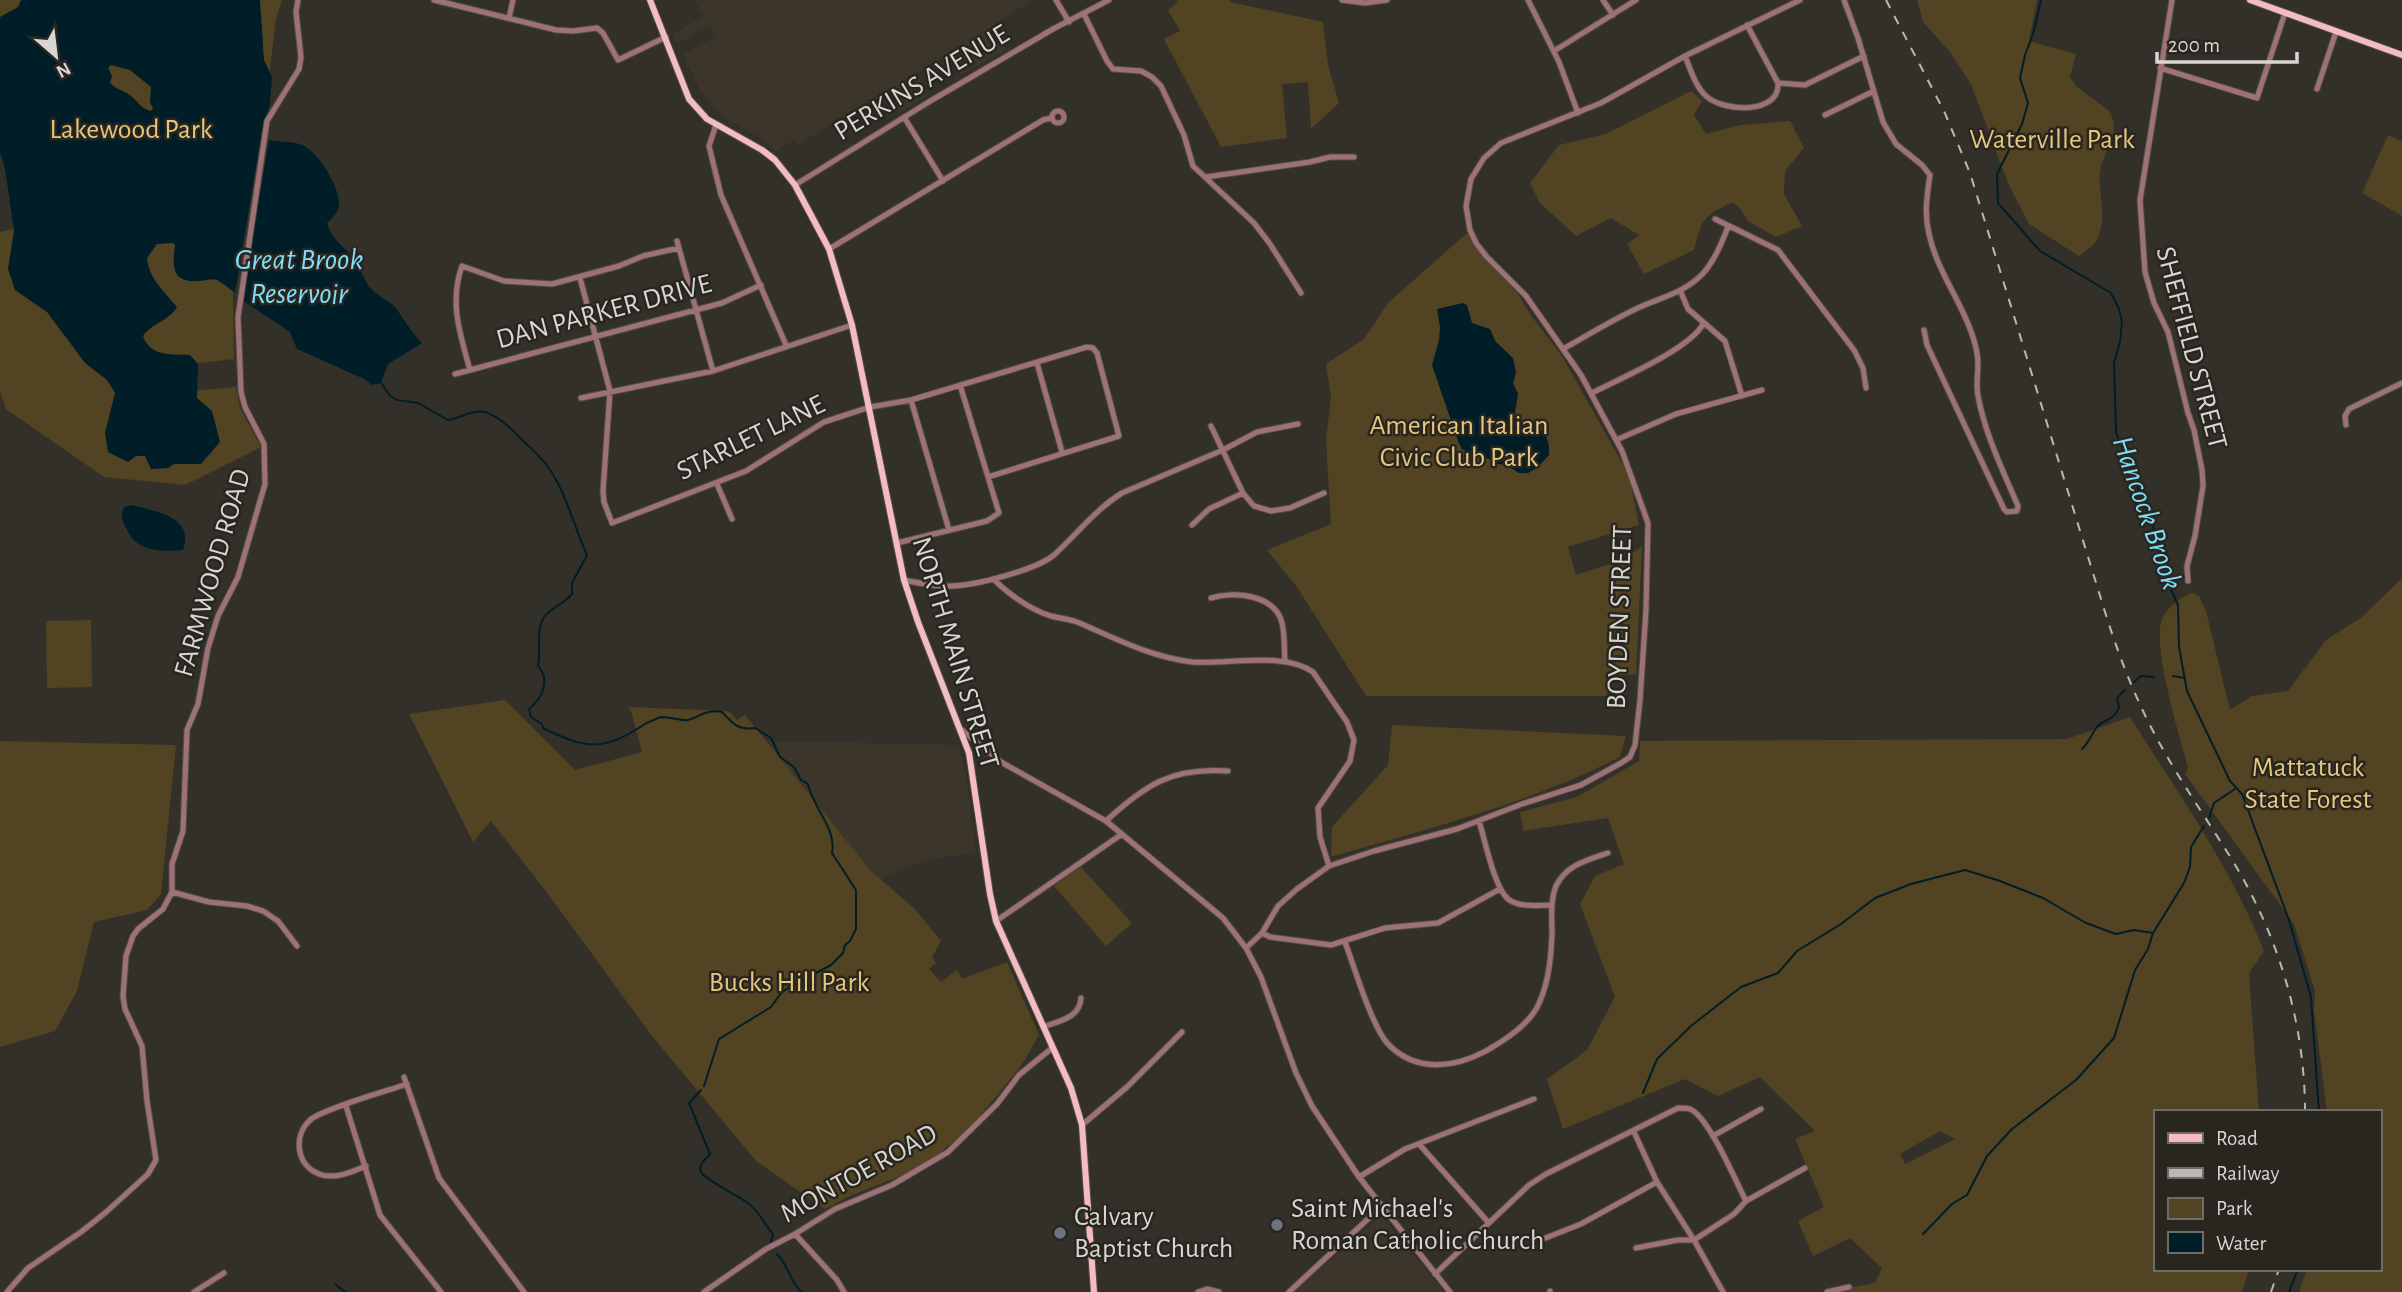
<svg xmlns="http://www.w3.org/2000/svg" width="2402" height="1292" font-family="'Alegreya Sans',sans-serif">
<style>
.built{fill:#3c362a}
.green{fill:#524322;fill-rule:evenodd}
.water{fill:#001e27;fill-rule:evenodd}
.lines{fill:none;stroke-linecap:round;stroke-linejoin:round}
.stream{stroke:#001e27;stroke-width:2}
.minor-casing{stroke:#514e48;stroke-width:7}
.major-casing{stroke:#514e48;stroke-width:8}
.minor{stroke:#9e7174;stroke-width:5}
.major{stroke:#f4bcc0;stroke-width:6}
.rail{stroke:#bab8b4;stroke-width:2;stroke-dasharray:9 9;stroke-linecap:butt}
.worship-dot{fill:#6b7280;stroke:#292620;stroke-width:2.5}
.labels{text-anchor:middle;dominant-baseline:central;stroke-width:5;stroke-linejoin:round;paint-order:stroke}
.street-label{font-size:28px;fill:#d7d6d2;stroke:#292620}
.park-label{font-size:28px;fill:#e6c57d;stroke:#292620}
.poi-label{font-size:28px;fill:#d7d6d2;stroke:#292620;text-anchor:start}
.water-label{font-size:30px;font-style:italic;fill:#7fdefb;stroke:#292620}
</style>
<rect width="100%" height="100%" fill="#33302a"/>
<path class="built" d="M694 0H1033L992 26 1006 50 961 75 948 53 916 73 929 95 898 114 885 92 798 145 794 140 776 151 759 137 723 117 702 93 683 55 716 36 710 26 678 43 673 34 704 16Z
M764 741 959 745 965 768 976 852 924 861 881 879 870 870Z
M1381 1216 1444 1292H1294L1379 1217Z"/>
<path class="green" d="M0 0H282L276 18 266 102 233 295 234 359 164 367 179 392 236 387 240 408 261 447 185 485 104 477 6 409 0 391V232L20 228 0 138Z
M1177 0H1230V2L1323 22 1328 65 1339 103 1311 129 1308 82 1282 84 1287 138 1221 147 1164 39 1180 31 1168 10 1178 2Z
M1917 0H2037L2029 41 2076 54 2070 77 2076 86 2108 110C2124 131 2103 150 2100 172 2098 191 2106 212 2100 232 2097 244 2089 249 2079 256L2029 224 2008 183 1971 84 1950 52 1923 22Z
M1691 91 1702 101 1694 115 1706 134 1740 125 1790 121 1804 148 1785 171 1784 194 1802 226 1776 237 1748 221 1740 208 1732 202C1703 217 1702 218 1694 250L1644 274 1627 244 1639 235 1611 218 1576 236 1540 203 1530 183 1559 145 1606 134Z
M2388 135 2402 141V216L2362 193Z
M1467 233 1485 259 1516 291 1533 318 1562 356 1629 475 1639 525 1568 547 1576 575 1625 559 1642 546 1636 674 1609 676 1607 696H1366L1297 587 1267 550 1331 524 1326 439 1331 397 1326 364 1364 339 1388 303Z
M2402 578V1292H2299L2307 1269H2379V1112H2327L2314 1010 2315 991 2294 924 2185 774 2188 767C2180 738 2150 641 2163 617 2168 607 2182 596 2192 593L2199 596 2206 611 2230 710 2252 696 2288 691 2326 640 2362 617Z
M91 620 92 687 47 688 46 621Z
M505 700 575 770 642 752 631 711 627 707 729 711 737 720 745 715 870 870 915 909 941 941 932 957 936 963 929 969 941 982 957 970 962 979 1007 962 1039 1035 1021 1066 971 1127 921 1168 852 1195 825 1209 756 1161 652 1036 548 894 491 821 473 842 409 714Z
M2130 717C2178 793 2231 867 2264 951L2249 973 2259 1112H2155V1269H2249L2242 1292H1826L1875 1283 1882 1268 1850 1238 1813 1256 1798 1221 1824 1207 1795 1139 1815 1131 1760 1077 1718 1096 1685 1079 1563 1129 1547 1079 1587 1050 1615 997 1580 904 1595 876 1624 864 1608 818 1523 831 1520 812 1577 797 1639 761 1640 741 2067 739ZM1940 1131 1955 1139 1905 1164 1900 1154Z
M1392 725 1626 736 1620 757C1529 804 1429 828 1331 857L1332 827 1388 765Z
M0 741 176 745 161 894 147 910 94 922 77 991 55 1031 0 1047Z
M1080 866 1132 923 1106 946 1054 886Z"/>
<path class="water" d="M21 0H260L264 60 272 77 270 104 262 131 235 293C230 289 223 283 217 280 212 279 206 280 200 281 172 283 172 268 175 245L173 243 157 244 147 258C149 279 164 291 177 307 169 321 152 323 143 336 150 357 172 354 190 355L198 364 197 398 212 411 220 442 201 464H174L168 468 151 469 145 456H136L128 462 108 452 105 433 115 393 107 380 85 363 47 312 15 290 8 269 14 230 5 169 0 153V17L18 7ZM111 65 130 70 151 87 150 102 153 109 151 111C140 108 139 102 131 96 124 90 118 91 110 83L112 76 108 68Z
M269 140C279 142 293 141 302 145 319 152 340 187 339 205 339 212 332 218 327 223 333 243 346 246 356 262 362 272 365 283 373 291 380 297 388 300 395 307 404 319 411 332 422 343L388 364 381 383 372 385 364 379 297 349 290 332 242 300Z
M1463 303 1467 305 1472 323 1490 329 1496 342 1513 358 1516 373 1513 383 1518 394 1514 418C1533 425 1551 428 1549 455L1538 467 1528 473H1519L1506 465 1498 464 1489 459 1466 451 1462 449 1458 441 1432 365 1439 340 1440 327 1437 309Z
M131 505C156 511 195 517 183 550 160 552 136 552 126 528 122 520 120 515 124 507Z"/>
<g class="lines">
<path class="stream" d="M2041 0 2033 34 2025 55 2020 78 2028 103 2022 124 1997 174 1998 203 2040 251 2111 293 2119 309 2122 322 2120 342 2114 362 2116 432 2163 552 2170 587 2178 605 2179 647 2187 691 2230 781 2242 794 2289 920 2311 997 2319 1112
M380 381 390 396 397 400 418 403 448 420C460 418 473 409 485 412 498 416 511 428 520 438 530 447 543 458 550 470 567 495 574 527 587 555L572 583V594C565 602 558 605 550 611 533 624 542 647 538 666 551 680 542 699 529 709L531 717 542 724 543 728C587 750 604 751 645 724 650 721 655 720 660 717 669 717 675 719 683 720 696 722 701 708 722 712 734 725 738 730 755 728L771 738 780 757 794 767 801 780 808 784C812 806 837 829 832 853L856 890V929L850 941 845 945 843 953 831 965 788 988 781 993 771 1007 719 1039 704 1086
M2173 676 2185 678
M2134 682 2141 676 2154 677
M2082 749C2089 742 2091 736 2096 728 2103 719 2111 723 2119 708L2117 698 2125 690
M2209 818 2214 803 2235 789
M701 1090 689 1103 710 1154C705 1160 698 1164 701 1172 704 1179 740 1197 748 1203 759 1211 764 1224 773 1234L771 1242
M1643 1093 1657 1059 1691 1026 1741 987 1778 973 1797 951 1841 924 1875 898 1911 884 1965 870 2000 881 2043 898 2086 923 2116 934 2134 930 2153 933
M1923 1234 1952 1204 1967 1195 1987 1156 2012 1129 2076 1080 2114 1038 2135 970 2148 949 2153 933 2184 883 2190 867 2191 847 2204 826
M777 1254C788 1265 790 1281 801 1292
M335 1284 345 1292
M2289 1292 2298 1269"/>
<defs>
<path id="minor" d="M434 0 556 30 573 31 597 28 603 33 618 60 666 37
M1056 0 1069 22
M1342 0 1365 3 1387 0
M1528 0 1559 62 1578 113
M1603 0 1613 15
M1844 0 1858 38 1883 122 1896 144 1922 165 1930 175C1927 195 1924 214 1929 234 1938 276 1969 310 1977 353 1980 367 1975 382 1978 396 1985 434 2003 471 2018 506L2017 511 2007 512 2004 509 1927 345 1924 330
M2172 0 2140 200 2145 272 2154 303 2168 332 2188 413 2194 430 2202 470 2203 486 2195 536 2187 566 2188 581
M1084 14 1107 61 1113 69 1141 71 1152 77 1161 86 1184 135 1193 166 1254 223 1270 244 1301 293
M509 18 513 0
M1747 25 1778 83
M1554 51 1636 0
M1685 56C1690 68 1695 86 1706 96 1723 112 1780 115 1778 83L1805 85 1864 56
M2160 68 2257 98 2285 13
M2317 89 2336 32
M1052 117a6 6 0 1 1 12 0a6 6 0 1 1-12 0Z
M1825 115 1874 91
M904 117 943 181
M716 125 709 146 721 195 786 345
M1206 177 1310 162 1330 157H1354
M795 185 927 103 1053 29 1109 0
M1715 219 1778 250 1854 350 1863 368 1866 388
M677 241 713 371
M829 249 1043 120 1051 118
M580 278 610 391 603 491 604 502 612 523 746 471 824 422 870 407 911 400 1087 347 1093 348 1097 353 1119 436 988 477
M1680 290 1688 309 1725 341 1742 396
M1563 349C1588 335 1614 319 1640 307 1663 297 1689 291 1706 270 1716 257 1722 242 1728 227
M1037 363 1062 452
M470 370C460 334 449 302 462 266L504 281 552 284 619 266 643 256 679 248
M455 374 722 303 761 285
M1592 393C1619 379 1690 349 1703 324
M581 398 713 371 852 325
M911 400 949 530
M2346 425 2345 416 2349 409 2402 383
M1211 426 1243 493 1254 506 1271 511 1290 508 1324 493
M1616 440 1676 414 1762 390
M717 484 732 519
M1192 525 1209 509 1243 493
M897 543 987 521 999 513 960 385
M993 579C1009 594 1028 609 1051 616 1059 618 1068 619 1077 622 1115 638 1150 657 1192 662 1228 665 1284 651 1313 672L1347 722 1354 740 1350 761 1318 808 1320 837 1329 866
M904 580C918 583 933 586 947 586 971 587 1036 570 1054 555 1077 534 1096 509 1122 493L1223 450 1257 432 1298 424
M1211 598C1233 591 1275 594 1282 623 1285 635 1284 649 1285 661
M962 730 1001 762 1106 821 1223 918 1246 948 1261 977 1296 1073 1312 1106 1359 1177 1450 1292
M1106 821C1145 785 1172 767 1228 771
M1479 821C1485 840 1494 887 1508 899 1519 908 1539 905 1552 905
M172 892 209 902 247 906 263 911 278 921 297 946
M996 921 1122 834
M1262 933 1270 937 1331 945 1385 928 1438 923 1500 889
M1345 942C1354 966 1372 1027 1388 1044 1416 1073 1454 1068 1486 1051 1505 1040 1532 1023 1540 1001 1549 980 1551 957 1552 934 1552 919 1550 901 1556 886 1566 865 1587 860 1608 853
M1246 948 1262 933 1278 906 1297 889 1329 866 1374 851 1457 829 1522 804 1581 785 1621 763 1630 757 1635 745 1640 700 1646 610 1648 523 1622 451 1581 375 1526 296 1486 256 1476 243 1470 230 1466 206 1471 179 1484 158 1501 143 1601 103 1685 56 1800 0
M1043 1027C1059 1021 1080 1018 1081 998
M404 1077 439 1178 524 1292
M346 1106 380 1215 441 1292
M1082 1125 1127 1087 1182 1032
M1634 1132 1657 1182 1694 1240 1723 1292
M1713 1136 1761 1109
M1419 1144 1488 1222
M366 1166C352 1172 334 1180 319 1174 296 1165 293 1136 310 1120 323 1109 387 1091 407 1084
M1359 1177 1405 1149 1534 1099
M795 1234 837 1280 844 1292
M1543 1239 1581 1224 1657 1182
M1636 1248 1678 1240H1694L1734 1214 1746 1201 1805 1168
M1435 1274 1529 1185 1546 1174 1678 1108C1682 1108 1686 1108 1690 1109 1709 1117 1736 1182 1746 1201
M1550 1291V1292
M7 1292 28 1268 81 1232 105 1213 148 1174 156 1160 147 1101 142 1046 125 1009 123 996 126 956 133 936 138 929 163 909 172 892V864L183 831 187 730 198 704 208 648 218 616 238 577 265 484 264 444 245 407 241 392 238 317 267 121 299 69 301 57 296 12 298 0
M194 1292 224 1273
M704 1292 766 1249 795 1234 835 1209 892 1185 948 1152 997 1104 1019 1075 1052 1048
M1198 1292 1207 1289 1219 1292
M1289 1292 1382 1206
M1827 1292 1849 1287"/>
<path id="major" d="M650 0 689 99 707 119 762 150 775 160 795 185 829 249 852 325 904 580 918 622 969 753 990 894 996 921 1071 1088 1082 1125 1094 1292
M2250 0 2402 55"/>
</defs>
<use href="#minor" class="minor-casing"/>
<use href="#major" class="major-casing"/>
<use href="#minor" class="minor"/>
<use href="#major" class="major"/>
<path class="rail" d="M1886 0 1944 111 1970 173 2105 612C2118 653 2133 693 2153 731 2177 777 2207 819 2234 863 2279 938 2305 1024 2305 1112
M2271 1292 2279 1269"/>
</g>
<g class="worship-dot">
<circle cx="1277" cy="1225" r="7"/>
<circle cx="1060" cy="1233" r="7"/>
</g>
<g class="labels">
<g class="street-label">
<text transform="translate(922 83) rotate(-31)">PERKINS AVENUE</text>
<text transform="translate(604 312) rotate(-15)">DAN PARKER DRIVE</text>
<text transform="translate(2191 348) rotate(75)">SHEFFIELD STREET</text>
<text transform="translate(751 438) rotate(-26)">STARLET LANE</text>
<text transform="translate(213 573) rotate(-74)">FARMWOOD ROAD</text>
<text transform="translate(1620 617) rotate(-88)">BOYDEN STREET</text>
<text transform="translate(955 653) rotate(73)">NORTH MAIN STREET</text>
<text transform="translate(859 1174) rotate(-29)">MONTOE ROAD</text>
</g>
<g class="park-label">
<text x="131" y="130">Lakewood Park</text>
<text x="2052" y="140">Waterville Park</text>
<text x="1459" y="426">American Italian<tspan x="1459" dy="32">Civic Club Park</tspan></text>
<text x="2308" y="768">Mattatuck<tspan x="2308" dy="32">State Forest</tspan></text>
<text x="789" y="983">Bucks Hill Park</text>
</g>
<g class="poi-label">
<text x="1291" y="1209">Saint Michael's<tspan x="1291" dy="32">Roman Catholic Church</tspan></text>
<text x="1074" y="1217">Calvary<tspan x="1074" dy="32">Baptist Church</tspan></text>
</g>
<g class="water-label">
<text x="299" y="260">Great Brook<tspan x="299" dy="34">Reservoir</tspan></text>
<text transform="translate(2147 513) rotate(71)">Hancock Brook</text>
</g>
</g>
<rect x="2154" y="1110" width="228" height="161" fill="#292620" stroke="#6f6c67" stroke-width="2"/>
<rect x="2168" y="1133" width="35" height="10" fill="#f4bcc0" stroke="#6f6c67" stroke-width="2"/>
<text x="2216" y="1145" font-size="21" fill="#d7d6d2">Road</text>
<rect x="2168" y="1168" width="35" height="10" fill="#bab8b4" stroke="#6f6c67" stroke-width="2"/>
<text x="2216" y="1180" font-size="21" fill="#d7d6d2">Railway</text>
<rect x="2168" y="1198" width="35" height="21" fill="#524322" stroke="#6f6c67" stroke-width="2"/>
<text x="2216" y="1215" font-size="21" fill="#d7d6d2">Park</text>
<rect x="2168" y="1232" width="35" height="21" fill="#001e27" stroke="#6f6c67" stroke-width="2"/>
<text x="2216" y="1250" font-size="21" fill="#d7d6d2">Water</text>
<g transform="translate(56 56) rotate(152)" stroke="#292620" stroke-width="5" paint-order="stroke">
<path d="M0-5L12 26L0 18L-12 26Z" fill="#d7d6d2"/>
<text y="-10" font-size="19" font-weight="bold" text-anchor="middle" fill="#d7d6d2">N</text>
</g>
<path d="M2157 52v10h140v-10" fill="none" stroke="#d7d6d2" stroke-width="3.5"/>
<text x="2168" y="52" font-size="21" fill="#d7d6d2" stroke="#292620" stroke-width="5" paint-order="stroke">200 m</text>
</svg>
